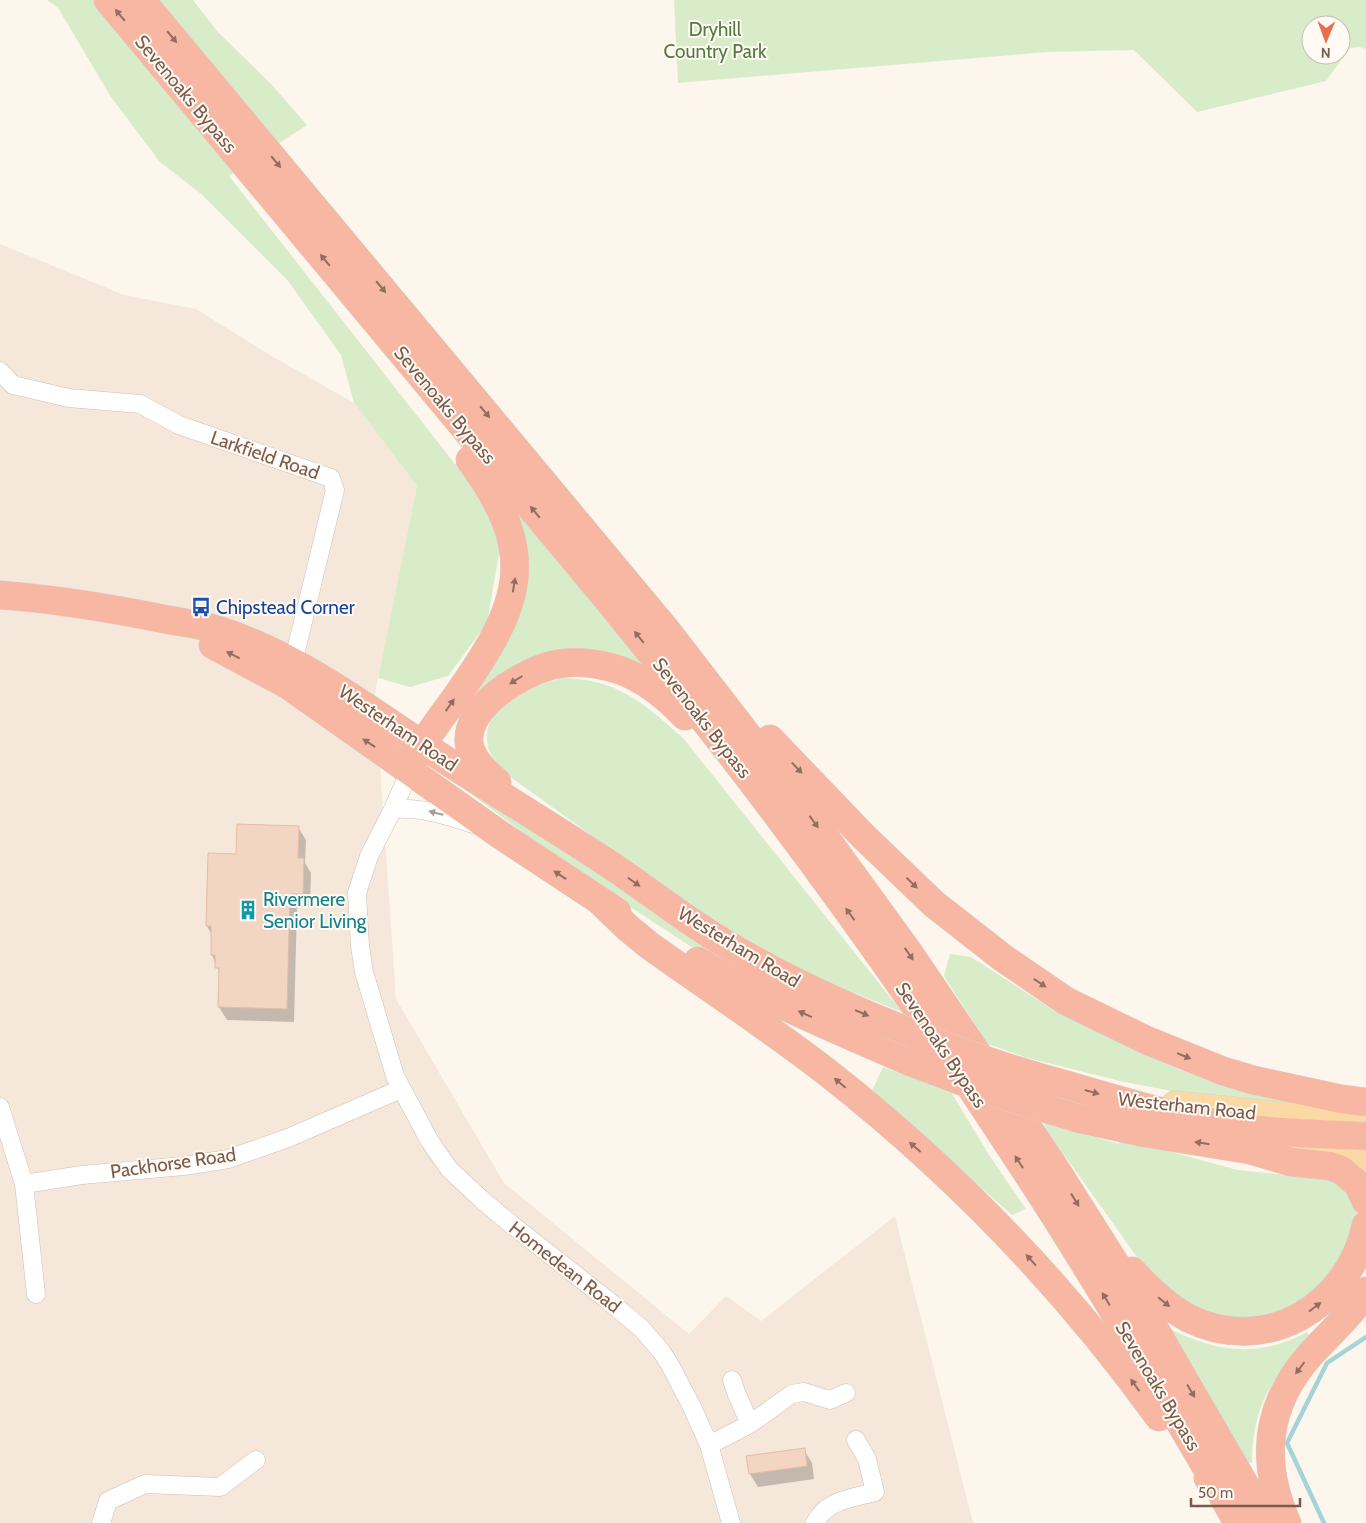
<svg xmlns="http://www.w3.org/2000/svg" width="1366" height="1523" font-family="Cabin,sans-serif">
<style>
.residential{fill:#f5e8da}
.green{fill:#d8ecc9;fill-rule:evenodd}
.shadow{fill:#0003}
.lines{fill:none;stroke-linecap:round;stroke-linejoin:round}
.stream{stroke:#a5d3da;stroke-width:4.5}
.building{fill:#f3d5c3;stroke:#e6bba3}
.street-casing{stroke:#d1beb0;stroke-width:19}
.primary-casing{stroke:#dad1cd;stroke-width:29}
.highway-casing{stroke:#dad1cd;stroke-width:29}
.street{stroke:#fff;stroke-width:18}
.primary{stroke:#fbd9a5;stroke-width:28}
.highway{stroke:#f7b7a3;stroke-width:28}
.highway-bridge-casing{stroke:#dad1cd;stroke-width:29;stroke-linecap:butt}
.highway-bridge{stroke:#f7b7a3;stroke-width:28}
.oneway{fill:#936e5e}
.oneway2{fill:#af9d94}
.labels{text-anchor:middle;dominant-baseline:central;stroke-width:4;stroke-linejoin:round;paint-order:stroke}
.park-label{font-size:19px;fill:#537a41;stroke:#fffaf3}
.street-label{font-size:19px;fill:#7a5c4d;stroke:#fffaf3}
.transit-label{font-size:19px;fill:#164399;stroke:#fffaf3;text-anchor:start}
.culture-label{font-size:19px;fill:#0d838f;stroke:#fffaf3;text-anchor:start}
</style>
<rect width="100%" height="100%" fill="#fdf6ec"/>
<path class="residential" d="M0 244 124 295 196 309 275 358 354 403 417 486 375 693 396 999 504 1183 689 1334 726 1296 761 1321 895 1216 973 1523H0Z"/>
<path class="green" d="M47 0H193L216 30 272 85 307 125 229 176 488 506 500 548 487 623 448 676 410 687 378 678 417 486 354 403 341 355 288 281 201 194 160 162 111 97 58 8Z
M674 0H1366V50L1360 47 1350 48 1326 81 1197 112 1134 50 1047 52 678 83ZM1311 25H1341V55H1311Z
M507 492 661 682 619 660 480 691 465 706 510 635Z
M564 677C574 679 585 679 595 682 629 689 657 715 683 738L902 1012 807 974 719 927 505 773C500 766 490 756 488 747 479 702 531 688 564 677Z
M440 771 879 1031 707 957 618 899 525 834Z
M950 954 971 957 1055 1011 1128 1047 1183 1071 1256 1095 1308 1104 1230 1102 1124 1082 1024 1057 988 1044 944 976Z
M883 1067 951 1092 989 1155 1026 1209 1012 1215 872 1091Z
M1043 1122 1119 1144 1121 1138 1237 1170 1327 1179 1340 1185 1350 1193 1356 1205 1357 1220 1339 1268 1295 1308 1250 1321 1194 1310 1144 1267 1048 1132Z
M1166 1327C1215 1352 1257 1359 1307 1332L1310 1336C1272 1379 1253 1403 1252 1463H1246Z"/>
<path class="shadow" d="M298 827 306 840 305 863 311 873 310 907H297L294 1022 227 1020 219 1007 220 974 212 955V935L207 926 238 855Z
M804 1450 812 1463 814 1479 758 1487 750 1474 748 1457Z"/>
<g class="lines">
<path class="stream" d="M1324 1523 1287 1443 1327 1363 1366 1337"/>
</g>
<path class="building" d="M237 824 299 826 298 858H304L303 894H290L287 1009 218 1007 219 968H215V955H211V926H206L208 853 236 854Z
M805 1448 807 1466 749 1474 746 1456Z"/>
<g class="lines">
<defs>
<path id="street" d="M0 371 13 385 69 398 140 404 179 425 331 478 335 490 291 671
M410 770 393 809 369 856 357 893 360 946 364 972 395 1076 429 1140 449 1169 481 1199 511 1224 605 1298 641 1328 661 1351 670 1365 692 1407 709 1445 731 1523
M393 809C422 807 446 815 473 824
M0 1107 24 1184 82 1175 184 1166 228 1159 288 1138 401 1089
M24 1184 36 1294
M732 1380 737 1395 750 1424
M709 1445 750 1424 792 1394 804 1392 830 1400 846 1393
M101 1523 108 1501 145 1484 220 1487 256 1460
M815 1523C826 1500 852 1498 875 1492L867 1459 856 1440"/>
<path id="primary" d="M1175 1105 1282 1116 1366 1120
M1308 1155 1366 1156"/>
<path id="highway" d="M108 0 604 595C769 795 921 1005 1060 1224 1115 1312 1168 1401 1220 1491
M141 0 667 631 809 815 909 953 1051 1162 1135 1295 1267 1523
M0 595C55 599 109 608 164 619 185 623 206 625 227 633 307 661 373 713 444 759 493 791 543 821 592 853 629 876 663 903 699 927 758 966 822 996 887 1023
M213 645 288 685 499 834 617 912
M770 739 863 836 934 904 1003 958 1066 1001 1146 1040 1223 1071 1253 1080 1341 1099 1366 1102
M414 760C425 737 442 717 456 697 521 605 541 556 470 460
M497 782C485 772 471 759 469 743 466 706 519 675 549 666 567 661 587 662 605 666 636 672 663 693 685 716
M601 902 628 928 650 946C709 988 770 1028 828 1073 954 1172 1065 1287 1159 1417
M698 961C765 1000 837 1030 908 1061
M1056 1082C1109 1097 1163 1114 1218 1124 1266 1133 1317 1134 1366 1136
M1077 1118 1145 1133 1250 1150 1291 1162 1330 1166 1341 1170 1358 1184 1366 1201
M1132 1271C1149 1289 1166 1306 1188 1318 1266 1357 1349 1306 1366 1225
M1208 1478 1220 1491 1238 1523
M1287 1523C1260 1462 1265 1406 1310 1355 1329 1334 1351 1315 1366 1291"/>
</defs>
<use href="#street" class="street-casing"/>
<use href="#primary" class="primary-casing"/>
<use href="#highway" class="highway-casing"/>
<use href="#street" class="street"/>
<use href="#primary" class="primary"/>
<use href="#highway" class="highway"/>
<defs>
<path id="highway-bridge" d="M887 1023C942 1046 998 1066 1056 1082
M908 1061 982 1089 1077 1118"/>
</defs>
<use href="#highway-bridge" class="highway-bridge-casing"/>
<use href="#highway-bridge" class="highway-bridge"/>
</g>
<defs><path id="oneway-solid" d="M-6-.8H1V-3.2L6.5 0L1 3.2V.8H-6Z" transform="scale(1.25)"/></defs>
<g class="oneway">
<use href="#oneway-solid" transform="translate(120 15) rotate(-130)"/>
<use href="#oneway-solid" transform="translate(172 37) rotate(50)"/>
<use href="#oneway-solid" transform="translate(276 162) rotate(50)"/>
<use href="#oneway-solid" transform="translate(325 260) rotate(-130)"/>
<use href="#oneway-solid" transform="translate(381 287) rotate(50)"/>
<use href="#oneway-solid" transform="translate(485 412) rotate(50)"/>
<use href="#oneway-solid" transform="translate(535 512) rotate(-130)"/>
<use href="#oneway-solid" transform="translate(514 585) rotate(-81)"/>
<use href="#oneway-solid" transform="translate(639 637) rotate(-129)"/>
<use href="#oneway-solid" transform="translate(233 655) rotate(-153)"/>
<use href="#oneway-solid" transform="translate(516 680) rotate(148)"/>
<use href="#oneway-solid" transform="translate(450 705) rotate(-55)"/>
<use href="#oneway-solid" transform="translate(369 743) rotate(-146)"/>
<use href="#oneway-solid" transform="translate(797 768) rotate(46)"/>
<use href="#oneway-solid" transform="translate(814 822) rotate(54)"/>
<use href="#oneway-solid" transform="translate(560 875) rotate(-146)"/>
<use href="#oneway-solid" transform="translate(634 882) rotate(35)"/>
<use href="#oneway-solid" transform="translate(912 883) rotate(44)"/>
<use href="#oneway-solid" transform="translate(850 914) rotate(-126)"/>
<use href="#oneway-solid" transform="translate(909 954) rotate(55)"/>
<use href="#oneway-solid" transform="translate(1040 983) rotate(34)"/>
<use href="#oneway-solid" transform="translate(862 1013) rotate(23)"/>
<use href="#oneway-solid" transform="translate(805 1014) rotate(-156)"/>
<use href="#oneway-solid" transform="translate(1184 1056) rotate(22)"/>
<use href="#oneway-solid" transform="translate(840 1083) rotate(-140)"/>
<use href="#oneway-solid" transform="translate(1092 1092) rotate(16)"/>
<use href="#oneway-solid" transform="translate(1202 1143) rotate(-171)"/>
<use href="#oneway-solid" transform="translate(915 1147) rotate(-139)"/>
<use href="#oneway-solid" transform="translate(1019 1162) rotate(-123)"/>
<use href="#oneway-solid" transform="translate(1075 1200) rotate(58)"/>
<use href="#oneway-solid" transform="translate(1031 1260) rotate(-132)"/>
<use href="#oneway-solid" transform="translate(1106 1299) rotate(-121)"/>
<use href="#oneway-solid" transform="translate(1164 1302) rotate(39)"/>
<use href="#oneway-solid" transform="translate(1315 1307) rotate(-37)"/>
<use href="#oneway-solid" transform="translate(1300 1368) rotate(127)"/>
<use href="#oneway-solid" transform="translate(1135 1385) rotate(-126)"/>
<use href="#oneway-solid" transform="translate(1191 1391) rotate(59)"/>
</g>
<use class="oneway2" href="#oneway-solid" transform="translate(436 813) rotate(-166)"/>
<defs>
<symbol id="bus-bare" viewBox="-9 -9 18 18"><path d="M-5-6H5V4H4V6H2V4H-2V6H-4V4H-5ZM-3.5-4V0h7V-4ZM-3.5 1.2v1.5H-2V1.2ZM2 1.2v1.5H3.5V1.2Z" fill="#1a4fb4" stroke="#fffaf3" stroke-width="2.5" paint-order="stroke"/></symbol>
<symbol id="building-bare" viewBox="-9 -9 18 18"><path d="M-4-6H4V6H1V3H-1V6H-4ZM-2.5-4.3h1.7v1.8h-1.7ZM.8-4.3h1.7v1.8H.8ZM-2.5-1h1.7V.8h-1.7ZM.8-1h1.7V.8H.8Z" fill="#0f9aa8" stroke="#fffaf3" stroke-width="2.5" paint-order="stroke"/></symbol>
</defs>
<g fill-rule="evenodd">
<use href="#bus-bare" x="187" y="593" width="28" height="28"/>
<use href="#building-bare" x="234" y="896" width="28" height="28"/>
</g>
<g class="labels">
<g class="park-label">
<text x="715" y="29">Dryhill<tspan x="715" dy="22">Country Park</tspan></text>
</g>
<g class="street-label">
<text transform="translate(186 94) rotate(50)">Sevenoaks Bypass</text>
<text transform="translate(445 405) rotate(50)">Sevenoaks Bypass</text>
<text transform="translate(265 455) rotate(19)">Larkfield Road</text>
<text transform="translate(702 718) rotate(52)">Sevenoaks Bypass</text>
<text transform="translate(398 728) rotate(34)">Westerham Road</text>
<text transform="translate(739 947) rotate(31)">Westerham Road</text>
<text transform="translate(941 1045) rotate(56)">Sevenoaks Bypass</text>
<text transform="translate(1187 1106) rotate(6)">Westerham Road</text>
<text transform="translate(173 1163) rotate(-8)">Packhorse Road</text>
<text transform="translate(565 1267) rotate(38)">Homedean Road</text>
<text transform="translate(1158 1386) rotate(59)">Sevenoaks Bypass</text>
</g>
<g class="transit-label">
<text x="216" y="607">Chipstead Corner</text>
</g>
<g class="culture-label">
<text x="263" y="899">Rivermere<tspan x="263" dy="22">Senior Living</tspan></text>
</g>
</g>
<g transform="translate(1326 40) rotate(181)"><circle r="24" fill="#fffaf3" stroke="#cabbb1"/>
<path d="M0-4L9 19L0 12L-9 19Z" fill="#e76f51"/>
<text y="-8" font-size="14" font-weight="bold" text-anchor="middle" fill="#7a5c4d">N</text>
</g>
<path d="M1191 1498v8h109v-8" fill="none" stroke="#7a5c4d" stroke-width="2.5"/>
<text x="1198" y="1498" font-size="15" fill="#7a5c4d" stroke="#fffaf3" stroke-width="4" paint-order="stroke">50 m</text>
</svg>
